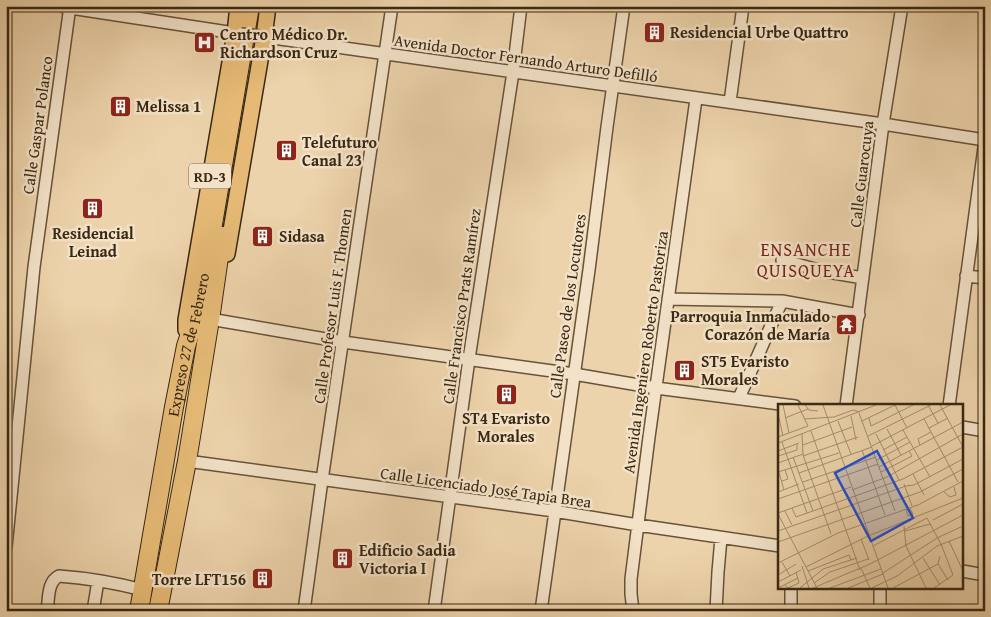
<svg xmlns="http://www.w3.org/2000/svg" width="991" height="617" font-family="'Gentium Book Plus',serif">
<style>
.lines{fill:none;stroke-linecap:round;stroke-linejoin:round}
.minor-casing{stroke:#665339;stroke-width:14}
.major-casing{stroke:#392813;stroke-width:18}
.highway-casing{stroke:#392813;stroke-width:20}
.minor{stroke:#f3e2c8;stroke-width:11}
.major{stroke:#e6ba76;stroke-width:15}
.highway{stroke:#e6ba76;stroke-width:18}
.minor-bridge-casing{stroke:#665339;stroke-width:14;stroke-linecap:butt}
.minor-bridge{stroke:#f3e2c8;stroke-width:11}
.labels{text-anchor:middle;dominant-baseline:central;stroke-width:5;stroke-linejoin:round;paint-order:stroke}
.shield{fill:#f3e2c8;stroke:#716049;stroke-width:1}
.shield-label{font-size:15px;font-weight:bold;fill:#392813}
.poi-label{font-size:16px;font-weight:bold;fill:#392813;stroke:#f3e2c8;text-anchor:start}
.street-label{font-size:16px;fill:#392813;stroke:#f3e2c8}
.neighbourhood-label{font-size:18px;letter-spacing:1px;fill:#7a1f14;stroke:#f3e2c8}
.inset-road{fill:none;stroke:#a58f6e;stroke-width:1}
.view{fill:#1d4ed8;fill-opacity:0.15;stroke:#1d4ed8;stroke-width:2.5}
.inset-edge{fill:none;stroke:#392813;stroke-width:2.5}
</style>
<rect width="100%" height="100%" fill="#edd3ab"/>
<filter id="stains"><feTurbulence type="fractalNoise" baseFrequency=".004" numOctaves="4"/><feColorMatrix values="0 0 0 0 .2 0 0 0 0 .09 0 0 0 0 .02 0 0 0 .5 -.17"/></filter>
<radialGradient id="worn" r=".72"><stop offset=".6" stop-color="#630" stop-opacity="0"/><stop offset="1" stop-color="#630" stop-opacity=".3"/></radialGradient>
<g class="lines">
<defs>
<path id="minor" d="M64 7 241 34
M259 36 883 124 985 140
M730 102 743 6
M782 260 822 271 863 278
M966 276 985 278
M668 299 782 301 859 315
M210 319 343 342 574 374 656 388 795 406
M739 398 782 301
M846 406 883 124 902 6
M949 406 985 140
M962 427 985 431
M187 461 554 511 638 525 780 546
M6 547 34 267 70 6
M962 571 985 575
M47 611C49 599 47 582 59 576 87 578 116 583 143 590
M93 611 98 581
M304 611 322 480 392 6
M434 611 469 359 513 72 521 6
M541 611 589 270 607 127 624 6
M633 611 631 594V579L649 437 696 99
M716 611 718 572 721 538
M791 611V588
M880 611V588"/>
<path id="major" d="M227 254 264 37 268 6
M186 330V320L235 33 238 6"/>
<g id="highway">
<path id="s1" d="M139 611 174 407 186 346 194 321 212 230 250 6"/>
<path d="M158 611 187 461 211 313 222 236"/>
</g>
</defs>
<use href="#minor" class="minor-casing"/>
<use href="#major" class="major-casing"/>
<use href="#highway" class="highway-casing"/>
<use href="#minor" class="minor"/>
<use href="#major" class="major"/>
<use href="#highway" class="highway"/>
<defs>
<path id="minor-bridge" d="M241 34 259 36"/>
</defs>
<use href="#minor-bridge" class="minor-bridge-casing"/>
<use href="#minor-bridge" class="minor-bridge"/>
</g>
<defs>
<symbol id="building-square" viewBox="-11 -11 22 22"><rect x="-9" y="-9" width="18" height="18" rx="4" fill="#8f2418" stroke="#f3e2c8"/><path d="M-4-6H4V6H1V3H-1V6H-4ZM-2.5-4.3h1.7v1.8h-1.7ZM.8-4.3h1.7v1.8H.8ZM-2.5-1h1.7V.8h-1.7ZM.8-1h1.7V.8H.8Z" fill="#fff"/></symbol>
<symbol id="hospital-square" viewBox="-11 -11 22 22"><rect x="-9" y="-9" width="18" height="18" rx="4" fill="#8f2418" stroke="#f3e2c8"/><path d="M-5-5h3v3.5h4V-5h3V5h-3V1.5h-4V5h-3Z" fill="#fff"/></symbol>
<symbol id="temple-square" viewBox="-11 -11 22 22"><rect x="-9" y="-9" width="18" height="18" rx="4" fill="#8f2418" stroke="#f3e2c8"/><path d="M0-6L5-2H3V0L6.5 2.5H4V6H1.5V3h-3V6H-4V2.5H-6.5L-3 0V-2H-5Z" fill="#fff"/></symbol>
</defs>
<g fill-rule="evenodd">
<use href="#building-square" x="642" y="20" width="25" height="25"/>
<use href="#hospital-square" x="192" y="30" width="25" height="25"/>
<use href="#building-square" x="108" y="94" width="25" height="25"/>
<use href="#building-square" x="274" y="138" width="25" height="25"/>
<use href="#building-square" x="80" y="196" width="25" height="25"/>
<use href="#building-square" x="250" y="224" width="25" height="25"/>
<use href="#temple-square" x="834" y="312" width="25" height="25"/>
<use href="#building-square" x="672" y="358" width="25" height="25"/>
<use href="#building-square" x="494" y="382" width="25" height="25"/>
<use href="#building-square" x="330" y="546" width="25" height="25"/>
<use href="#building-square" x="250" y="566" width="25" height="25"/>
</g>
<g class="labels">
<rect class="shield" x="189" y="163.5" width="42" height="25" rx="4"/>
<g class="shield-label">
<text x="210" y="176">RD-3</text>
</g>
<g class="poi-label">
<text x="670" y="32">Residencial Urbe Quattro</text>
<text x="220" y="34">Centro Médico Dr.<tspan x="220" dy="18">Richardson Cruz</tspan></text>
<text x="136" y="106">Melissa 1</text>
<text x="302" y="142">Telefuturo<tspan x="302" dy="18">Canal 23</tspan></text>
<text x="93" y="233" text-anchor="middle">Residencial<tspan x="93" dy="18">Leinad</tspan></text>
<text x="279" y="236">Sidasa</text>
<text x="830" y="316" text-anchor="end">Parroquia Inmaculado<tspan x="830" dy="18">Corazón de María</tspan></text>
<text x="701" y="361">ST5 Evaristo<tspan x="701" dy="18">Morales</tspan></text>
<text x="506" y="418" text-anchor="middle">ST4 Evaristo<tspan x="506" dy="18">Morales</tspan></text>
<text x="359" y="550">Edificio Sadia<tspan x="359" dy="18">Victoria I</tspan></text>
<text x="246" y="579" text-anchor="end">Torre LFT156</text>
</g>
<g class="street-label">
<text transform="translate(526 58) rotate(8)">Avenida Doctor Fernando Arturo Defilló</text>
<text transform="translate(37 125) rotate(-82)">Calle Gaspar Polanco</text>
<text transform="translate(861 174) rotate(-83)">Calle Guarocuya</text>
<text transform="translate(332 306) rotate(-82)">Calle Profesor Luis F. Thomen</text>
<text transform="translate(461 306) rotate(-82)">Calle Francisco Prats Ramírez</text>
<text transform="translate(567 306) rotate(-82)">Calle Paseo de los Locutores</text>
<text stroke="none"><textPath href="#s1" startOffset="271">Expreso 27 de Febrero</textPath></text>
<text transform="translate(645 352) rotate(-82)">Avenida Ingeniero Roberto Pastoriza</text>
<text transform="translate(486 487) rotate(8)">Calle Licenciado José Tapia Brea</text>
</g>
<g class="neighbourhood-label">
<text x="806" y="249">ENSANCHE<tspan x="806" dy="21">QUISQUEYA</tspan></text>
</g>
</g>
<g transform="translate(778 404)">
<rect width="185" height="185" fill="#edd3ab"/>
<path class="inset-road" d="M5 1 11 29M27 1 31 6 40 7M45 1 110 184M117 1 129 24M150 1 160 19M162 1 185 43M81 9 117 107M0 10 5 32M73 12 78 36M7 14 30 5M91 14 93 22 135 1M26 15 56 13 75 6 82 8M146 15 180 78M60 17 73 50M84 17 117 1M151 24 170 14M109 25 123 51M125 26 152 73M33 27 82 166M24 30 25 51 53 130M98 30 121 76M90 32 153 1M0 33 30 22 20 1M4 38 29 109M0 39 98 1M25 41 74 23M142 41 140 35 153 28M94 42 172 1M84 46 107 111M105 46 129 33M0 47 21 39M0 52 19 46V40M25 52 80 33M15 53 35 107M99 56 132 38M0 59 25 50M101 63 185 18M0 65 6 86M0 68 61 49M103 68 134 52 131 47M21 69 94 43M135 70 146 91M4 77 10 75 7 66M25 78 98 53M126 80 134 102M74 86 109 73 185 30M0 88 21 80M166 88 172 93 178 91 176 83M0 95 100 60M14 104 18 113 125 75 185 43M128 105 130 112 135 110 132 104M7 107 14 121M0 109 73 83M0 110 39 184M155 116 185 100M126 122 128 142 148 184M0 127 128 82 136 81 185 55M127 127 152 120M83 135 91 156M171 137 185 167M0 138 142 88 185 65M95 142 149 114 164 142M162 152 160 160 170 176M145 154 162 181M4 158 12 172M0 159 60 129 140 101 185 77M24 162 31 184M28 163 90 132 185 94M83 164 92 184M30 167 71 151 73 156M105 169 159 134 185 122M0 171 18 160M0 178 23 166M36 179 52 168 90 155M7 181 10 184 21 179 18 168M0 184 20 174M22 184 45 165 79 154M35 184 92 160 185 111M52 184 103 165M70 184 105 170M94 184 119 172 159 142 185 132M115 184 160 160M156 184 175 171 163 140"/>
<path class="view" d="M99 47 135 114 93 137 57 69Z"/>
<rect width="185" height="185" class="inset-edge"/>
</g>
<rect width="991" height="617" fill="none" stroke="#edd3ab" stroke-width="25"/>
<rect x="8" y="8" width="976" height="602" fill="none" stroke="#392813" stroke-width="2.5"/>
<rect x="12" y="12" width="966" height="592" fill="none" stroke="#392813"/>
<rect width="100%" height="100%" filter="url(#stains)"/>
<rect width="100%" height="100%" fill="url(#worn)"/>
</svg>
